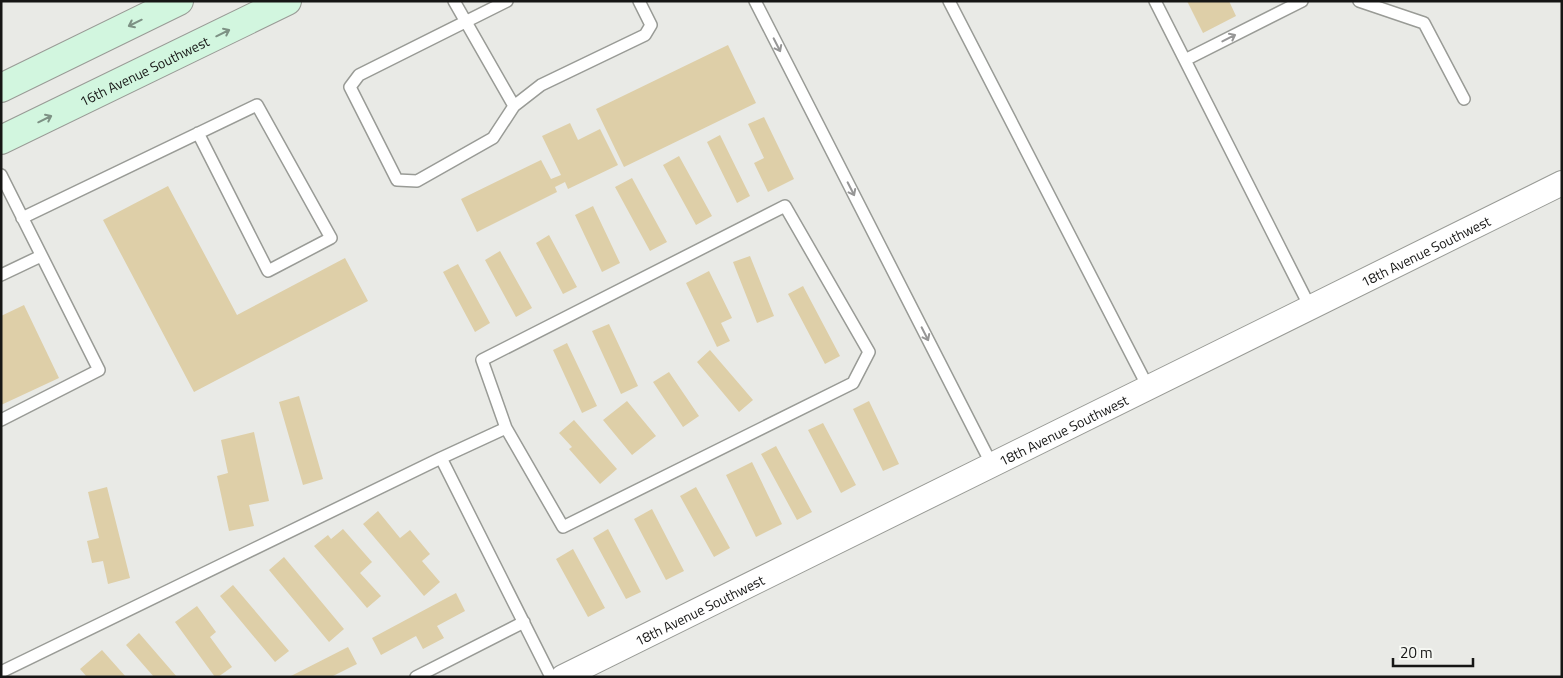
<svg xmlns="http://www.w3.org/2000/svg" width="1563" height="678" font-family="'Titillium Web',sans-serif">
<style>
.building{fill:#decfa8}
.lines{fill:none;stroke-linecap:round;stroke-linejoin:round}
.service-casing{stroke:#999b96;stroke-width:14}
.minor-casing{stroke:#999b96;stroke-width:26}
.secondary-casing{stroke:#999b96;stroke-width:30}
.service{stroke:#fff;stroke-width:11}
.minor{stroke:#fff;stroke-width:24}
.secondary{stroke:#d2f6df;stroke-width:28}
.oneway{stroke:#7d9184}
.oneway2{stroke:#969696}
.labels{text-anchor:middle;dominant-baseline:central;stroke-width:4.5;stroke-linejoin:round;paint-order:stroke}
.street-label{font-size:14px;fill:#161615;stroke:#f6f8f3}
</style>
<rect width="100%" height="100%" fill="#e9eae6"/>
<path class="building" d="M1187 1H1229L1236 16 1203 33Z
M728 45 756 103 624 167 596 109Z
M764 117 794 179 768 192 754 163 764 158 748 124Z
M570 123 578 140 600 129 618 165 568 189 565 182 555 187 557 192 477 232 461 199 541 160 551 179 561 175 542 136Z
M720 135 750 196 737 203 707 142Z
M679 156 712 216 696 225 663 165Z
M632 178 667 242 650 251 615 187Z
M168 186 237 315 345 258 368 301 194 392 103 220Z
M593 206 620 263 602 272 575 215Z
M549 235 577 287 563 294 536 243Z
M500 251 532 308 516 317 485 260Z
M750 256 774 316 757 323 733 262Z
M458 264 490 323 475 332 443 272Z
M709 271 732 318 721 323 730 341 717 347 686 283Z
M803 286 840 356 825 364 788 294Z
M24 305 59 378 1 405V316Z
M609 324 638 386 621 394 592 331Z
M567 343 597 406 582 413 553 350Z
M710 350 753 400 739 412 697 362Z
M669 372 699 416 683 427 653 382Z
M299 396 323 479 303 485 279 402Z
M627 401 656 436 632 455 603 420Z
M869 401 899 464 883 471 853 409Z
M574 420 617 469 600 484 569 449 572 447 559 433Z
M823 423 856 485 841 493 808 430Z
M254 432 269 501 249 505 254 526 229 531 217 476 228 473 221 440Z
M776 446 812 512 797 520 761 454Z
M752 462 782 524 756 537 726 475Z
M107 487 130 578 108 584 103 561 92 563 87 541 99 538 88 492Z
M696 487 730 548 714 557 680 496Z
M652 509 684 571 666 580 634 519Z
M378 511 400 538 410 530 430 554 422 561 440 582 424 596 363 524Z
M343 529 372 562 360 573 381 596 367 608 314 546 328 535 331 539Z
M608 529 641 592 626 599 593 538Z
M573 549 605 608 588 617 556 559Z
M284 557 344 629 329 642 269 570Z
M233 585 289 651 275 662 220 596Z
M456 593 465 611 437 626 444 638 423 649 416 636 381 655 372 638Z
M197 606 216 632 210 637 232 667 218 677H215L175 622Z
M139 633 177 677H154L126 645Z
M348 647 357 664 331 677H289Z
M102 650 126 677H87L80 669Z"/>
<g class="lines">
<defs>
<path id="service" d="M454 1 514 106
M507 1 359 75 350 87 397 180 417 181 493 138 514 106 541 85 645 35 651 25 639 1
M755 1 992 465
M949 1 1148 387
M1155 1 1310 307
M1359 1 1424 23 1464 99
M1185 60 1302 1
M1 175 99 370 1 420
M785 206 869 352 853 383 563 527 506 428 482 360Z
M22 218 257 105 331 238 268 271 198 133
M1 275 41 256
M441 458 506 428
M1 672 441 458 551 677
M416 677 524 622"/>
<g id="minor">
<path id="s1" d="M563 677 1562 183"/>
</g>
<g id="secondary">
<path d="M1 88 179 1"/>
<path id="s2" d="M1 140 287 1"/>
</g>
</defs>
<use href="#service" class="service-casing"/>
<use href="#minor" class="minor-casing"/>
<use href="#secondary" class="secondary-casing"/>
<use href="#service" class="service"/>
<use href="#minor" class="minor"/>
<use href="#secondary" class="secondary"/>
</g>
<defs><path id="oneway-shaft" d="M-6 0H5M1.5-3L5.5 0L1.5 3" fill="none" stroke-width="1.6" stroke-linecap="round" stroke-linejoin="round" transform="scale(1.25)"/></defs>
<g class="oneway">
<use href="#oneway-shaft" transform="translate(135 23) rotate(154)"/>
<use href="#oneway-shaft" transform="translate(223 33) rotate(-26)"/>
<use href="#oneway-shaft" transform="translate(45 119) rotate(-26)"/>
</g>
<g class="oneway2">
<use href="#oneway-shaft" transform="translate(1229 38) rotate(-27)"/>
<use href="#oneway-shaft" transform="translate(777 45) rotate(63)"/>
<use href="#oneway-shaft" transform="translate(851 189) rotate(63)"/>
<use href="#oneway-shaft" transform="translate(925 334) rotate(63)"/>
</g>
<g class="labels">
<g class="street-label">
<text stroke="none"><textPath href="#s2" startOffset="159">16th Avenue Southwest</textPath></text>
<text stroke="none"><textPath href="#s1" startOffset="962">18th Avenue Southwest</textPath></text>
<text stroke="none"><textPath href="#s1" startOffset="558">18th Avenue Southwest</textPath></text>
<text stroke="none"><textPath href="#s1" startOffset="152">18th Avenue Southwest</textPath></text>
</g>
</g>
<rect width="1563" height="678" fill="none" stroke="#161615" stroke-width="5"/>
<path d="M1393 658v8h80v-8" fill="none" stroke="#161615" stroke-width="2.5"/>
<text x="1400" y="658" font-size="15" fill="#161615" stroke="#f6f8f3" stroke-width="4" paint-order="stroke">20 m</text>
</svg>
